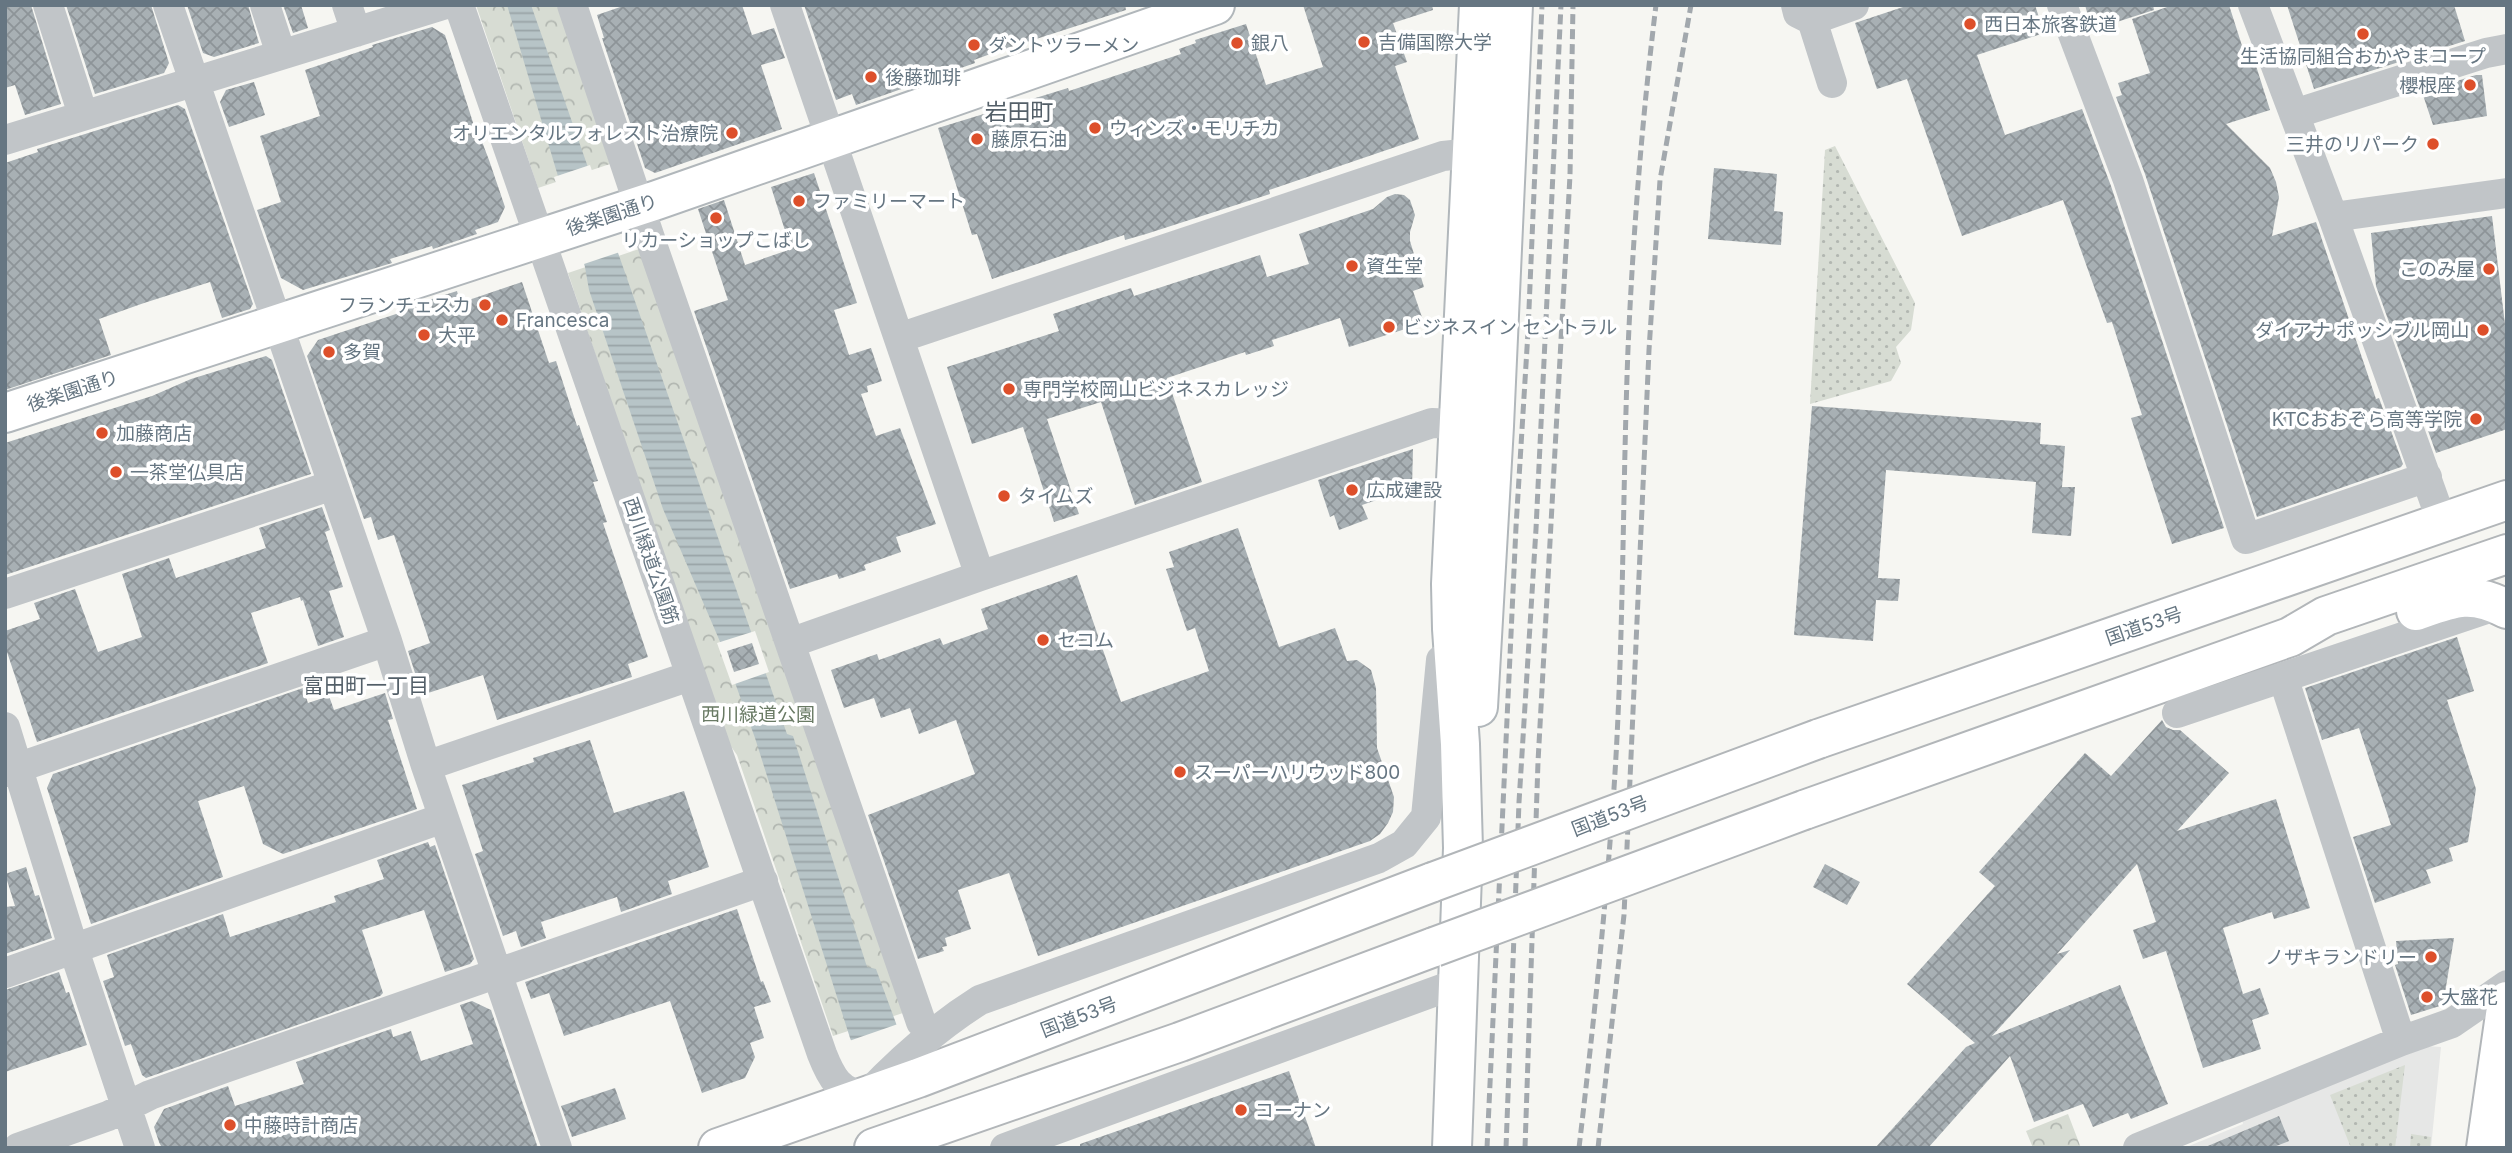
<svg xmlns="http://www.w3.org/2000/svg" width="2512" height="1153" font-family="Inter,'Noto Sans JP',sans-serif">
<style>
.built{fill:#e6e7e6}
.grass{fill:url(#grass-dots)}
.park{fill:url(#park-crowns)}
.water{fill:url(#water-rules)}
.pier{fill:#f6f6f2}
.building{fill:url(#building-cross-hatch)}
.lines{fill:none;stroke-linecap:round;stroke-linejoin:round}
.secondary-casing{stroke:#b1b7bb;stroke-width:42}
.highway-casing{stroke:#b2b6b9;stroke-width:42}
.street{stroke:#c1c5c8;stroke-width:30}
.secondary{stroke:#fff;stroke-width:38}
.highway{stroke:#fff;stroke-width:38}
.rail{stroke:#a2a8ad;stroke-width:5;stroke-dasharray:10 5;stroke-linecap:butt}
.highway-bridge-casing{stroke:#b2b6b9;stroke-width:42;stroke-linecap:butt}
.highway-bridge{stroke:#fff;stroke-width:38}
.poi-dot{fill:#dd4f2a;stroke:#fff;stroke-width:2.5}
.labels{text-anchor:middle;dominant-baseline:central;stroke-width:7;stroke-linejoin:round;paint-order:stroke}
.poi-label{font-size:19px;fill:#667682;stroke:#fff;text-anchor:start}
.street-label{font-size:19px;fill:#667682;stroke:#fff}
.park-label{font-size:19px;fill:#697a64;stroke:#fff}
.neighbourhood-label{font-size:21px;fill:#535f68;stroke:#fff}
.quarter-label{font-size:23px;fill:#535f68;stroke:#fff}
</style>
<defs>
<pattern id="grass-dots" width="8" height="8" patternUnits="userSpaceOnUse" patternTransform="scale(1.75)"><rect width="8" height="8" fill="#d7dcd3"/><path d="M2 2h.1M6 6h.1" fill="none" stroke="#b2b7b1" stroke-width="1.8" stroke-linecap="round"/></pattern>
<pattern id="park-crowns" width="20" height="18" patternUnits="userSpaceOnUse" patternTransform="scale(1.75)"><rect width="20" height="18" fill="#d7dcd3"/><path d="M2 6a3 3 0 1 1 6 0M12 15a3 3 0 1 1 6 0" fill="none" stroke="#b2b7b1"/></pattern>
<pattern id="water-rules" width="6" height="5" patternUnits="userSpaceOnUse" patternTransform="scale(1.75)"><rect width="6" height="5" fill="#b7c4c7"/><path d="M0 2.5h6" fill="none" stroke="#99a4a7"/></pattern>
<pattern id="building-cross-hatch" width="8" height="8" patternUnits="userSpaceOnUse" patternTransform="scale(1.75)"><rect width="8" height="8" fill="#a8b0b4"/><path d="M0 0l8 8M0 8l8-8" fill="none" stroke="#8d9498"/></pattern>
</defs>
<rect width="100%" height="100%" fill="#f6f6f2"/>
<path class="built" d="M2426 1046 2441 1047 2431 1148H2184L2243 1124 2242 1118Z"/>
<path class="grass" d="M1835 146 1915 303 1911 330 1896 347 1901 363 1891 381 1810 404 1825 150Z
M2405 1065 2395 1148H2351L2330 1095Z
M2411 1134 2431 1137 2430 1148H2410Z"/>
<path class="park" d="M476 5H558L610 164 538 188Z
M642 248 903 1013 833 1036 737 755 723 735 568 273Z
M2068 1114 2081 1148H2033L2026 1131Z"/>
<path class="water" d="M507 5H531L787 734 793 736 867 967 876 969 942 1148H895L850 1038 755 738 721 644 663 509 589 290 585 267Z"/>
<path class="pier" d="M590 165 620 252 581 265 554 177Z
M755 631 769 672 732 685 717 643Z
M898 1024 944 1148H892L849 1041Z"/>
<path class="building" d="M5 5H31L61 104 25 115 15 85 5 88Z
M66 5H151L169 63 164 73 95 94Z
M187 5H248L259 43 214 57 203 53Z
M283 5H301L308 28 293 33Z
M626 5H742L752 35 774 28 785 58 761 65 782 129 655 173 645 168 602 38H604L597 15Z
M804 5H1125L1126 10 993 53 974 60 975 63 856 105 852 94 836 100Z
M1303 5H1432L1433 10 1393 23 1407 62 1395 66 1419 139 1269 190 1270 194 1146 234 1125 240 1124 235 992 279 977 234 972 235 938 128 1068 88 1069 91 1181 54 1179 49 1196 43 1195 40 1246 24 1266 85 1323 67Z
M1909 5H2035L2044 33 1977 55 2005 135 2082 109 2111 186 2224 528 2172 544 2131 418 2142 415 2112 322 2107 323 2063 200 1962 236 1907 79 1877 89 1855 23Z
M2085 5H2153L2154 10 2092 30Z
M2173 5H2229L2244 52 2251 50 2270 110 2226 124 2270 168 2276 182 2279 197 2272 236 2316 222 2376 399 2379 398 2403 464 2401 467 2257 517 2145 174 2116 97 2122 95 2118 83 2150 73 2132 19Z
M2287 5H2454L2465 41 2314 89Z
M432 27 445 35 477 135 479 134 489 160 505 207 498 222 475 230 477 234 433 249 432 246 390 259 392 263 303 290 281 278 257 210 281 202 260 136 320 116 305 70 373 47 372 45Z
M2476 75H2482L2487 116 2433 125 2422 92Z
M254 82 265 115 229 127 220 102 226 90Z
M178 105 185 109 253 304 250 309 222 318 210 282 144 303 99 319 111 355 5 390V163L38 152 37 149Z
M1714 168 1777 174 1774 211 1783 212 1781 245 1708 239Z
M814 173 857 303 834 310 849 355 871 348 882 381 867 386 868 392 861 394 876 436 900 428 936 524 896 537 901 552 864 565 866 570 839 579 837 574 790 589 694 311 728 300 698 209 724 200 745 265 791 249 771 187Z
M1395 194 1404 195 1410 200 1415 215 1410 232V241L1424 287 1413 291 1424 323 1349 347 1340 318 1272 340 1274 346 1246 355 1245 352 1167 378 1202 482 1135 505 1101 402 1047 419 1079 514 1054 522 1023 427 972 444 947 367 1059 331 1053 314 1131 288 1134 296 1260 255 1267 277 1309 264 1299 234 1373 209 1387 197Z
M2492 216 2507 341V429L2436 453 2376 286 2371 233Z
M522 282 549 363 556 361 577 426 579 425 598 481 593 482 607 522 603 523 648 657 628 664 632 677 497 720 483 675 422 695 408 651 430 643 394 535 378 540 371 517 364 519 307 356 318 340 402 312 401 309 457 291 460 303Z
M266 356 272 360 311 474 5 575V443L152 396 191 379Z
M1812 406 2041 423 2040 444 2065 446 2062 487H2075L2071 536 2032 533 2036 482 1886 470 1878 578 1900 579 1898 601 1876 600 1873 641 1794 635Z
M1413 449 1412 488 1362 505 1368 519 1339 530 1334 515 1330 517 1318 480Z
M322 507 330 530 325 532 343 587 329 591 344 637 318 646 303 600 301 601 300 597 251 613 268 663 37 742 5 646V631L40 619 34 603 75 589 98 652 142 637 122 574 169 558 176 578 266 548 259 528Z
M1238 528 1279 647 1335 628 1347 661 1357 660 1371 670 1376 688 1377 748 1394 797 1393 812 1388 823 1380 834 1370 841 1038 956 1009 873 958 890 971 929 945 938 947 946 942 947 944 951 918 959 868 815 975 774 956 720 919 734 910 708 881 718 874 698 844 708 831 670 877 654 879 660 940 638 943 645 988 629 981 609 1077 575 1121 702 1209 671 1195 628 1187 631 1166 569 1174 567 1169 552Z
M2457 637 2474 691 2447 700 2476 789 2468 842 2449 848 2453 861 2426 870 2431 883 2375 903 2353 837 2391 825 2359 728 2322 740 2305 688Z
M752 643 759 664 734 672 727 651Z
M303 688 308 703 329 696 334 710 385 693 393 719 388 720 417 809 283 854 263 844 244 786 198 801 223 877 91 924 47 788 53 774Z
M2162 720 2166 727 2173 730H2180L2229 773 2177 831 2276 799 2310 908 2274 919 2272 912 2223 928 2243 994 2260 988 2269 1014 2252 1020 2261 1049 2203 1068 2166 951 2143 959 2133 930 2156 922 2137 864 2057 954 2070 950 1992 1036 2120 985 2168 1104 2131 1119 2128 1113 2093 1127 2083 1104 2034 1122 2010 1056 1928 1148H1875L1966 1047 1975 1043 1907 984 1995 886 1979 872 2085 753 2111 776Z
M590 740 614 813 684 791 709 867 668 881 672 894 621 912 617 897 541 922 546 938 521 947 516 931 503 936 475 854 483 851 462 785 534 762 533 758Z
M428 842 430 847 435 845 474 959 470 964 445 972 424 910 362 930 383 993 380 996 146 1078 142 1075 131 1044 125 1046 103 981 114 977 107 955 223 914 230 937 336 902 334 896 384 879 377 860Z
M1825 864 1860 882 1847 905 1813 887Z
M26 867 35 896 39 895 52 938 5 954V907L15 906 5 874Z
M737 909 761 982 763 981 771 1002 754 1007 764 1038 750 1043 755 1057 745 1078 702 1093 670 1001 564 1036 549 993 531 999 525 982Z
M2454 938 2443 1005 2411 1015 2395 965 2398 964 2396 941Z
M59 972 66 993 69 992 87 1045 5 1072V990Z
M472 1001 491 1010 538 1148H162L159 1142 154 1127 164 1109 228 1086 235 1106 304 1084 296 1062 391 1029 393 1037 411 1031 421 1061 473 1044 460 1005Z
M1289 1071 1316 1148H1080V1144Z
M615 1088 626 1119 572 1137 561 1106Z
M2279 1116 2289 1141 2271 1148H2203Z"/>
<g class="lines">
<defs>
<path id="secondary" d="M5 413 657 200 1215 5
M1478 707 1494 426 1513 5
M1452 1148 1463 848 1460 744 1452 629 1451 584 1479 5"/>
<path id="highway" d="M2416 611C2453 598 2470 590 2507 609
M1818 739 2507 500
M1804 810 2290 637 2326 616 2507 554
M718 1148 918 1078 1433 882
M874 1148 1180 1042 1434 947
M2486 1148 2507 1001"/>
</defs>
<use href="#secondary" class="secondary-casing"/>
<use href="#highway" class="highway-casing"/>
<path class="street" d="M48 5 83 115
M168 5 387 641 426 766 557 1148
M265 5 281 54
M347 5 356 32
M459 5 822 1054C831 1077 839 1093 866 1096 901 1059 937 1027 980 1000L1379 858 1404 844 1426 817 1441 660
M572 5 654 250 921 1022
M785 5 980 576
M1796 5 1798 13 1812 20 1832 83
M2062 5 2128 180 2246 539 2427 477
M2253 5 2333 217 2442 522
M1812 20 1854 5
M2294 114 2486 53 2507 49
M5 140 443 5
M2333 217 2507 193
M899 338 1443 156 1472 153
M5 594 333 485
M790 643 980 576 1432 423 1479 425
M2283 677 2401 1041
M2177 713 2498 605
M5 727 74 950 140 1148
M426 766 690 676
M5 772 387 641
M5 973 443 818
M18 1148 108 1116 150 1095 225 1068 763 881
M1005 1148 1458 983
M2138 1148 2401 1041 2452 1023 2507 985"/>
<use href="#secondary" class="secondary"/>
<use href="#highway" class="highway"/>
<path class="rail" d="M1487 1148 1516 527 1528 332 1542 5
M1506 1148 1519 802 1536 529 1561 5
M1525 1148 1538 762 1570 175 1573 5
M1579 1148C1592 1037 1604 926 1612 816 1624 661 1622 505 1628 349 1633 235 1642 119 1656 5
M1598 1148 1624 915 1649 350 1660 180 1691 5"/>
<defs>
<path id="highway-bridge" d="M1433 882 1818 739
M1434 947 1804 810"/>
</defs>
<use href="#highway-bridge" class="highway-bridge-casing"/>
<use href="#highway-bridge" class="highway-bridge"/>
</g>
<g class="poi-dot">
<circle cx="1970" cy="24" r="7"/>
<circle cx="2363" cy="34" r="7"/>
<circle cx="1364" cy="42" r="7"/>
<circle cx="1237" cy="43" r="7"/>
<circle cx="974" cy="45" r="7"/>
<circle cx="871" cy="77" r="7"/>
<circle cx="2470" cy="85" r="7"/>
<circle cx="1095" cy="128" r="7"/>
<circle cx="732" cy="133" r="7"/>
<circle cx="977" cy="139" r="7"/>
<circle cx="2433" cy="144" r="7"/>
<circle cx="799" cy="201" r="7"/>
<circle cx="716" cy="218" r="7"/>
<circle cx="1352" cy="266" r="7"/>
<circle cx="2489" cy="269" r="7"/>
<circle cx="485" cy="305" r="7"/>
<circle cx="502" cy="320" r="7"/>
<circle cx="1389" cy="327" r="7"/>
<circle cx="2483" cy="330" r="7"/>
<circle cx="424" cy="335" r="7"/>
<circle cx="329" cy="352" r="7"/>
<circle cx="1009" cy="389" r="7"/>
<circle cx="2476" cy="419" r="7"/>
<circle cx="102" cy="433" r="7"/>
<circle cx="116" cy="472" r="7"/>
<circle cx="1352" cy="490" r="7"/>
<circle cx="1004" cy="496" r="7"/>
<circle cx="1043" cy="640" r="7"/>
<circle cx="1180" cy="772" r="7"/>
<circle cx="2431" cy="957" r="7"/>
<circle cx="2427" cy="997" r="7"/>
<circle cx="1241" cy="1110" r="7"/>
<circle cx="230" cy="1125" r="7"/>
</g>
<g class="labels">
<g class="poi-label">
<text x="1984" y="24">西日本旅客鉄道</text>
<text x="1378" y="42">吉備国際大学</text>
<text x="1251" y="43">銀八</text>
<text x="988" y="45">ダントツラーメン</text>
<text x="2363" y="56" text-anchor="middle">生活協同組合おかやまコープ</text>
<text x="885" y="77">後藤珈琲</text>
<text x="2456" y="85" text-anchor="end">櫻根座</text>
<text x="1109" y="128">ウィンズ・モリチカ</text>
<text x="718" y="133" text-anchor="end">オリエンタルフォレスト治療院</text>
<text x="991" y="139">藤原石油</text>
<text x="2419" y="144" text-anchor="end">三井のリパーク</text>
<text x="813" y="201">ファミリーマート</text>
<text x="716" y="240" text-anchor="middle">リカーショップこばし</text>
<text x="1366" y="266">資生堂</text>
<text x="2475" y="269" text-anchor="end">このみ屋</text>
<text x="471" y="305" text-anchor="end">フランチェスカ</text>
<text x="516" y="320">Francesca</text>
<text x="1403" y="327">ビジネスイン セントラル</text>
<text x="2469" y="330" text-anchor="end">ダイアナ ポッシブル岡山</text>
<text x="438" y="335">大平</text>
<text x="343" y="352">多賀</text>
<text x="1023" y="389">専門学校岡山ビジネスカレッジ</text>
<text x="2462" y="419" text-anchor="end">KTCおおぞら高等学院</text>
<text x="116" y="433">加藤商店</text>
<text x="130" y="472">一茶堂仏具店</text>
<text x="1366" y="490">広成建設</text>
<text x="1018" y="496">タイムズ</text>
<text x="1057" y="640">セコム</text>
<text x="1194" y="772">スーパーハリウッド800</text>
<text x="2417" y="957" text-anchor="end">ノザキランドリー</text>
<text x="2441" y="997">大盛花</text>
<text x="1255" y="1110">コーナン</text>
<text x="244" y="1125">中藤時計商店</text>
</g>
<g class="street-label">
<text transform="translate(612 215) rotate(-18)">後楽園通り</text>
<text transform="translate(73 391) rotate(-18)">後楽園通り</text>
<text transform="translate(651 561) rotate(71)">西川緑道公園筋</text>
<text transform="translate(2144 626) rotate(-19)">国道53号</text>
<text transform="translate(1610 816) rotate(-21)">国道53号</text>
<text transform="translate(1079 1017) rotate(-21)">国道53号</text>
</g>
<g class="park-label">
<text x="758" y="714">西川緑道公園</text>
</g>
<g class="neighbourhood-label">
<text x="366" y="685">富田町一丁目</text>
</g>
<g class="quarter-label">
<text x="1019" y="112">岩田町</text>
</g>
</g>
<rect width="2512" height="1153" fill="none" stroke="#667682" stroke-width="14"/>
</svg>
